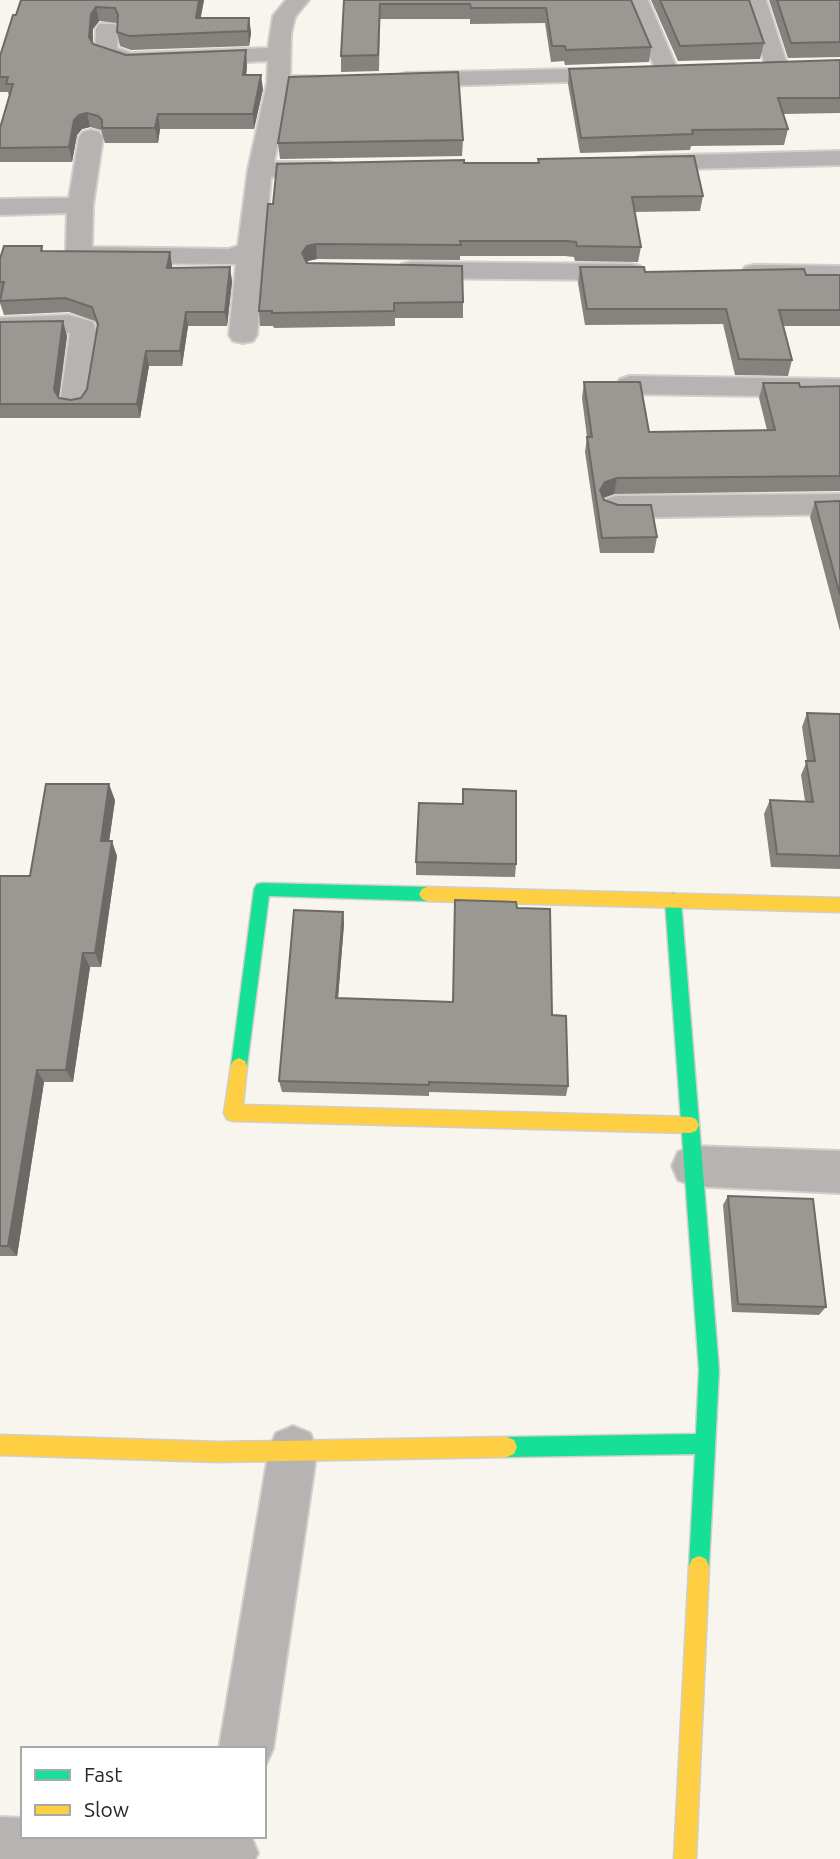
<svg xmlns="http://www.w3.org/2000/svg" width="840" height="1859" font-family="Ubuntu,sans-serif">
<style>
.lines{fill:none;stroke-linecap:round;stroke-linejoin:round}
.street-casing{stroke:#d1cfc9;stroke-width:4}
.fast-casing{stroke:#d1cfc9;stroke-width:3}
.slow-casing{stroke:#d1cfc9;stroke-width:3}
.street{fill:#b6b4b2;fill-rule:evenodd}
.fast{fill:#16e098;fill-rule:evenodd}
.slow{fill:#ffcf43;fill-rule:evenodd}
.wall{fill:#85837e}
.shaded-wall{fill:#6c6a67}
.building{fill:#9b9893;stroke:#6c6a67;stroke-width:2}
</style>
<rect width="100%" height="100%" fill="#f7f5ed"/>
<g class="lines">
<defs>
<path id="street" d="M286 0H309L295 17 291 34 290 76 347 77 350 82 347 87 339 89 288 90 274 162H328L337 164 340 169 337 174 328 176 271 177 257 335 253 341 243 343 233 341 229 335 236 264 93 263 70 257 66 251 67 213 0 215V199L69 198 79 137 83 132 91 130 99 132 103 137 93 205 92 247 229 249 238 246 248 170 267 83 268 61 129 67 98 57 95 52 96 29 99 24H115L118 29 117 48 131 53 268 48 273 16Z
M626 0H648L679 73 676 78H660L657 73Z
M744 0H766L788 67 785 72H769L766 67Z
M619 68 627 70 630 75 627 80 406 87 398 85 395 80 398 75 406 73Z
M840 151V165L644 170 635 168 632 163 635 158 644 156Z
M411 262 631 264 640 266 644 272 640 278 631 280 411 278 402 276 398 270 402 264Z
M754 265 840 266V282L745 279 741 273 745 267Z
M69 315 93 322 99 338 88 403 84 410 74 412 64 410 60 403 70 333 0 334V318Z
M630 376 840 379V397L630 394 620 391 616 385 620 379Z
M840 494V514L615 518 604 514 600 507 604 500 615 496Z
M693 1146 840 1151V1193L693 1186 678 1180 672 1166 678 1152Z
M293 1426 310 1433 317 1450 273 1749 264 1768V1749H219L269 1450 276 1433Z
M0 1817 23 1818V1836H251L258 1853 255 1859H0Z"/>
<path id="fast" d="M262 883 427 887 432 889 435 894 432 899 427 901 269 896 247 1066 245 1071 239 1074 233 1071 231 1066 254 889 257 884Z
M673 893 678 895 681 900 719 1370 709 1566 706 1573 699 1576 692 1573 689 1566 695 1454 507 1457 500 1454 497 1447 500 1440 507 1437 696 1434 699 1370 665 900 668 895Z"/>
<path id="slow" d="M427 887 840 898V912L427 901 422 899 419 894 422 889Z
M239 1058 245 1061 247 1066 243 1105 690 1117 696 1119 699 1125 696 1131 690 1133 233 1121 227 1119 224 1113 231 1066 233 1061Z
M0 1435 219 1442 507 1437 514 1440 517 1447 514 1454 507 1457 219 1462 0 1455Z
M699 1556 706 1559 709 1566 696 1859H674L689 1566 692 1559Z"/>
</defs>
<use href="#street" class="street-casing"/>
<use href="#fast" class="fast-casing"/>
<use href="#slow" class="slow-casing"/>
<use href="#street" class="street"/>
<use href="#fast" class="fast"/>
<use href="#slow" class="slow"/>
</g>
<path class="wall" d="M21 0H204L200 18H249L251 33 249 46 131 50 120 46 117 32V23L99 21 93 29V44L126 55 247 65 246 75 263 89 254 129H160L158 143H105L101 130 90 127 82 129 77 135 72 162H0V128L9 96 8 92H0V56Z
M344 0H631L651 47 649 62 565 65 564 61 551 62 545 23 470 24V19H380L379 71 341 72V56Z
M651 0H749L764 43 760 59 678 61Z
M769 0H840V57L788 58Z
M840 60V113L783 114 788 129 784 145 691 146 690 150 580 153 568 84 569 69Z
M463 140 462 156 280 159 278 143Z
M538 159 703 196 700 211 634 212 641 247 638 262 575 261 574 257 565 256H460V260L317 259 308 261 307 263 463 302V318H395V326L274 328 273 326H260L259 311 273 204 464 163H538Z
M42 246 43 251 170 252 172 268 230 267 232 282 227 326H188L182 366H149L140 418H0V322L67 336 59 397V398L71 400 81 398 87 389 98 327 95 321 69 312 4 315 0 303V259Z
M580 267 645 272 806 275H840V326H783L792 360 788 376 735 375 723 324 585 325 578 283Z
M584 382 649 432 767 430 759 398 763 383 800 387 840 386V491L614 494 603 498 604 500 657 537 654 553H600L585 452 587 437 582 398Z
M840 501V631L810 517 815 502Z
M807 713 840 714V869L771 867 764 814 770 800 805 801 801 775 807 761 802 727Z
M115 800 109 841 117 856 101 967H90L73 1082H44L17 1256H0V876H30Z
M462 804 516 864 515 877 416 875V862Z
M517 908 552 1015 568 1086 566 1096 429 1092V1096L282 1092 279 1081 343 912 344 924 338 998 453 1002Z
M728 1196 826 1307 819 1315 732 1312 723 1205Z"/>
<path class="shaded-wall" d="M199 0H204L198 33 196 18Z
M96 7 99 21 93 29 92 52 89 37 91 14Z
M249 18 251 33 249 46 248 31Z
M246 50 247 65 245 90 243 75Z
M261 75 263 89 254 129 253 114Z
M87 113 90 127 82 129 77 135 72 162 69 147 74 120 79 115Z
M158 114 160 129 158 143 155 128Z
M316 244 317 259 308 261 303 269 302 253 307 246Z
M170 252 172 266 170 282 167 268Z
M230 267 232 282 227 326 225 312Z
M186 312 188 326 182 366 180 351Z
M63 321 67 336 58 404 54 390Z
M146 351 149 366 140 418 137 404Z
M617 478 614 494 603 498 600 490 605 482Z
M109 784 115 800 107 856 101 841Z
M112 841 117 856 101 967 95 953Z
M343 912 344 924 337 1010 336 998Z
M83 953 90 967 73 1082 66 1070Z
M37 1070 44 1082 17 1256 8 1246Z"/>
<path class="building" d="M21 0H199L196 18H249L248 31 129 36 117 32 118 15 115 8 96 7 91 14 89 37 93 44 126 55 246 50 243 75H261L253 114H158L155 128H102V120L98 116 87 113 79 115 74 120 69 147 0 148V128L13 84H6L8 77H0V56L13 15H16Z
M344 0H631L651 47 566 50 565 46H552L546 8H471L470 4H380L378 55 341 56Z
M660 0H749L764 43 680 46Z
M777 0H840V42L791 43Z
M840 60V98H778L788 129 692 130 693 134 581 138 569 69Z
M458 72 463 140 278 143 289 77Z
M694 156 703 196 632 197 641 247 577 246 576 242 566 241H460L461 245 316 244 307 246 302 253 307 263 462 266 463 302 394 303V311L272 313V311H259L268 204H273L277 164 464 160V163H539L538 159Z
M4 246H42L41 251 170 252 167 268 230 267 225 312H186L180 351H146L137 404H0V322L63 321 54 390 59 398 71 400 81 398 87 389 98 324 92 307 65 298 0 301 4 282H0V259Z
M580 267H644L645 272 804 269 806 275H840V310H779L792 360 739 359 726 309H587Z
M584 382H640L649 432 775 430 763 383H799L800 387 840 386V476L617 478 605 482 600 490 604 500 618 505H651L657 537 602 538 587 437H592Z
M840 501V595L815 502Z
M807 713 840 714V856L777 854 770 800 813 802 806 761H815Z
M46 784H109L101 841H112L95 953H83L66 1070H37L8 1246H0V876H30Z
M463 789 516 791V864L416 862 419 803 463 804Z
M455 900 516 902 517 908 550 909 552 1015 566 1016 568 1086 429 1082V1085L279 1081 294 910 343 912 336 998 453 1002Z
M728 1196 813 1199 826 1307 738 1304Z"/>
<rect x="21" y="1747" width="245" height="91" fill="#ffffff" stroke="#a9a9a7" stroke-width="2"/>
<rect x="35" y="1770" width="35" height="10" fill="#16e098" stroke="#a9a9a7" stroke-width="2"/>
<text x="84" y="1782" font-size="21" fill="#292822">Fast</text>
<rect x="35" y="1805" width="35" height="10" fill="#ffcf43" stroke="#a9a9a7" stroke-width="2"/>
<text x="84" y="1817" font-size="21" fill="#292822">Slow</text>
</svg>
